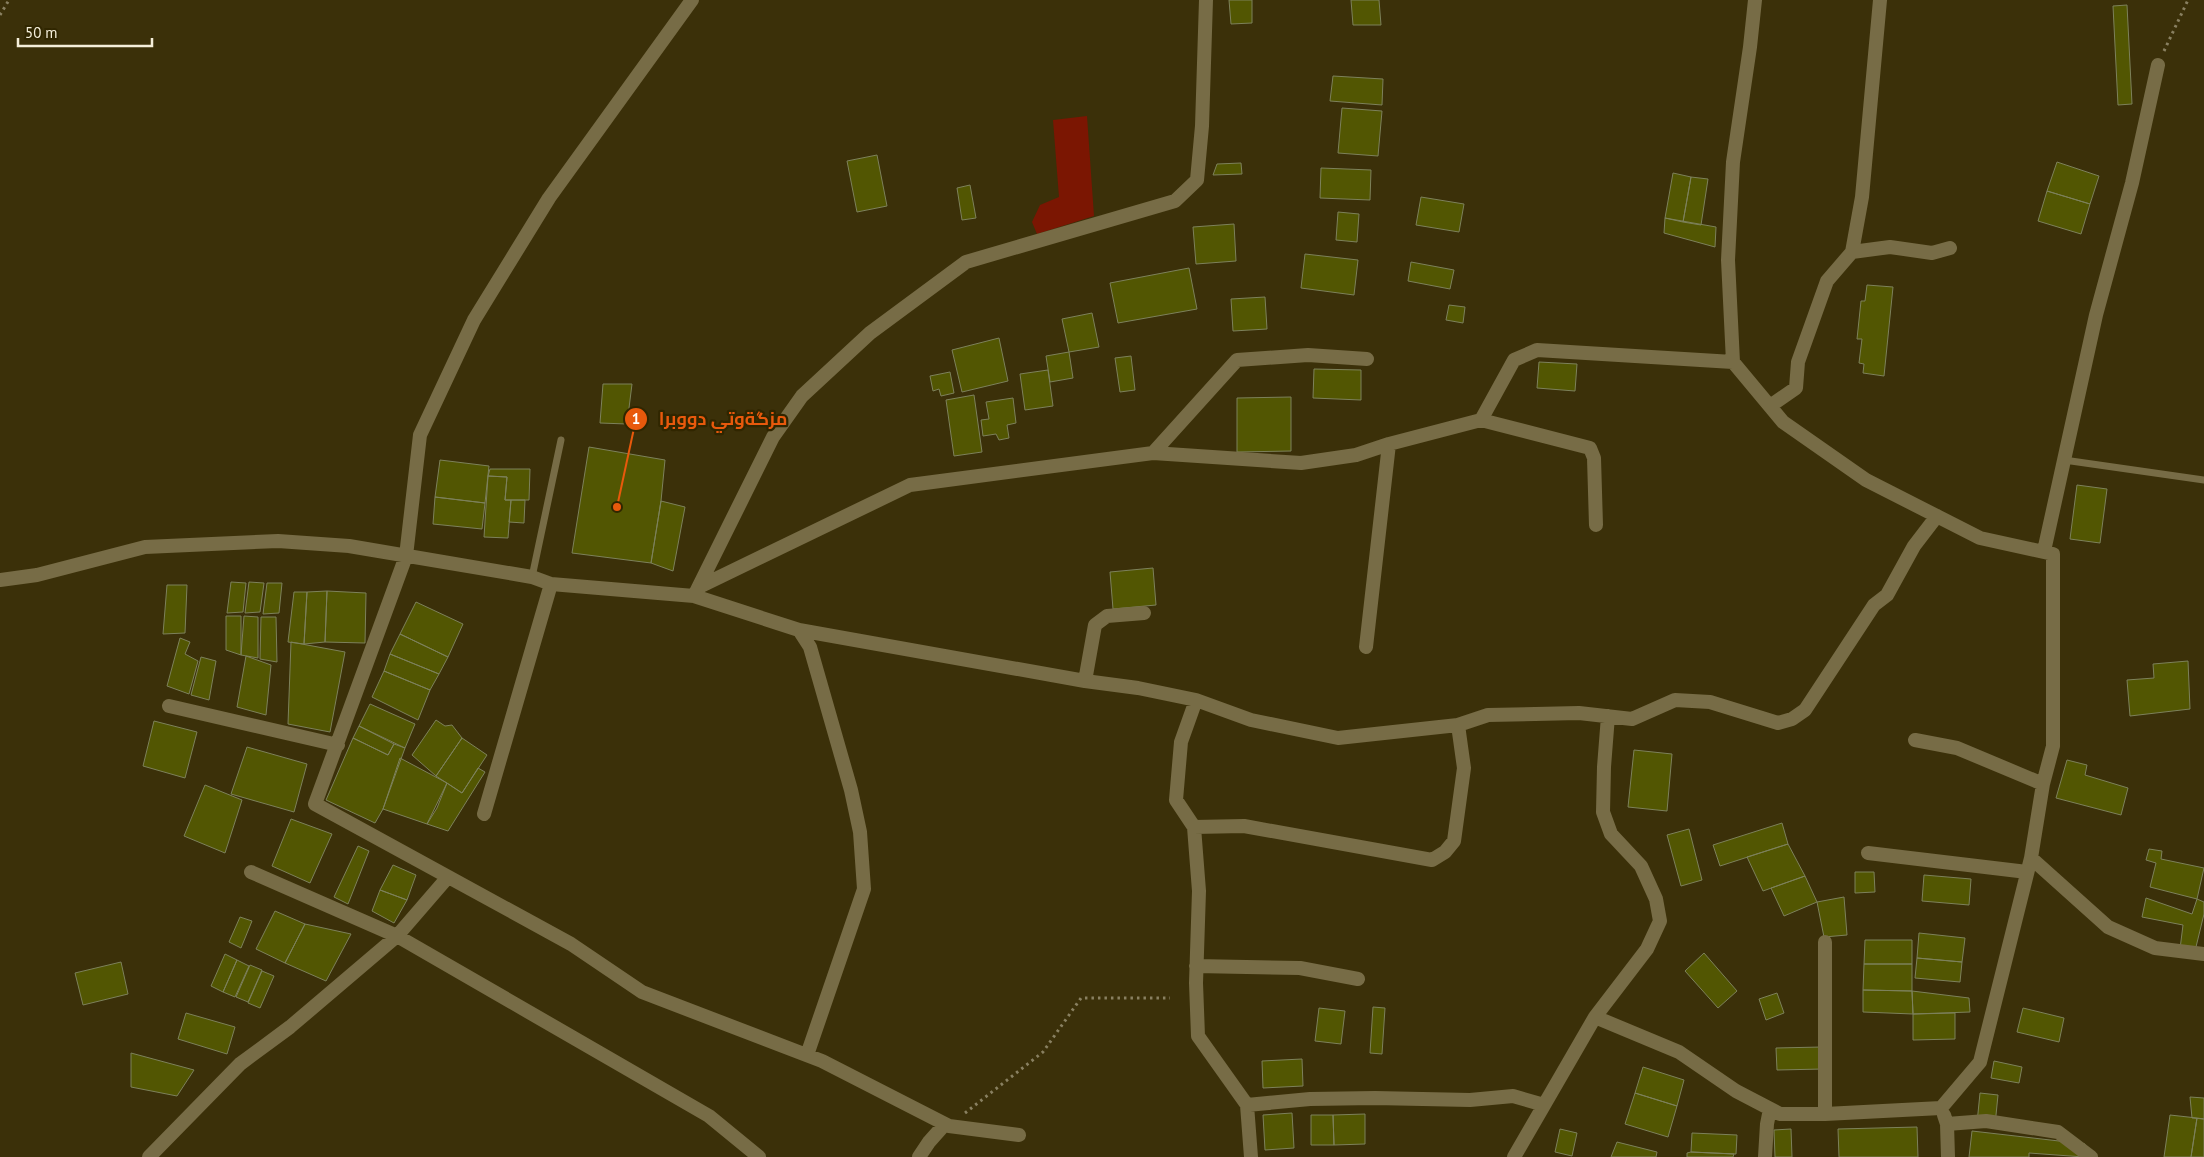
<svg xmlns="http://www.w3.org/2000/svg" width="2204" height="1157" font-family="'PT Sans',Cairo,sans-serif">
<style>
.green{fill:#7b1602}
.building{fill:#525602;stroke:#7d815b}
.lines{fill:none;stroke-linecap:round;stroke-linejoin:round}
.path{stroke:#898061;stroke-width:3;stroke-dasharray:2.5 4;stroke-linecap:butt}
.service{stroke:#776c46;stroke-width:7}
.minor{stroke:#776c46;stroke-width:14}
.leader{fill:none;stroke:#e8590c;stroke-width:2}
.callout-dot{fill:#e8590c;stroke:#302600;stroke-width:2}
.mark-label{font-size:15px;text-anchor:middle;font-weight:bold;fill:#fff}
.callout-label{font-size:18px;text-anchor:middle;font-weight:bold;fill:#e8590c;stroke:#302600;stroke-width:4.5;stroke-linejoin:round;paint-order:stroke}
</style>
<rect width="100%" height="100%" fill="#3b3009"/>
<path class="green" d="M1087 116 1094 216 1037 234 1032 222 1040 205 1059 197 1053 120Z"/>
<path class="building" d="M1229 0H1252V23L1231 24Z
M1351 0H1379L1381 25H1353Z
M2127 5 2132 104 2118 105 2113 6Z
M1333 76 1383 79 1382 105 1330 101Z
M1342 108 1382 111 1378 156 1338 153Z
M877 155 887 206 857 212 847 161Z
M2057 162 2099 176 2090 204 2047 191Z
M1241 163 1242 174 1213 175 1217 164Z
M1321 168 1371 170 1370 200 1320 198Z
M1673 173 1691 177 1683 222 1665 218Z
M1691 177 1708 179 1701 225 1683 222Z
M970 185 976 218 962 220 957 188Z
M2047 191 2090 204 2081 234 2038 221Z
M1421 197 1464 204 1459 232 1416 225Z
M1338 212 1359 214 1357 242 1336 240Z
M1665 218 1716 227 1715 247 1664 233Z
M1234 224 1236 261 1196 264 1193 227Z
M1305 254 1358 260 1354 295 1301 288Z
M1411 262 1454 270 1450 289 1408 281Z
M1189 268 1197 309 1118 323 1110 283Z
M1867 285 1893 287 1884 376 1863 373 1864 364 1859 363 1862 339H1857L1861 301H1865Z
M1265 297 1267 329 1233 331 1231 299Z
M1449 305 1465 307 1463 323 1446 320Z
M1092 313 1099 347 1069 352 1062 319Z
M999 338 1008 381 962 392 952 350Z
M1069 352 1073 378 1050 382 1046 356Z
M1131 356 1135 390 1120 392 1115 358Z
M1539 362 1577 364 1575 391 1537 388Z
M1314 369 1361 370V400L1313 398Z
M1048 370 1053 406 1025 410 1020 374Z
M950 372 954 393 941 396 939 389 933 391 930 376Z
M603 384H632L627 424 600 423Z
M974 395 982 452 954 456 946 400Z
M1291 397V451L1237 452V398Z
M1013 398 1016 423 1007 425 1009 438 999 440 996 434 983 436 981 420 989 419 986 402Z
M589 447 665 460 661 501 651 563 572 553Z
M440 460 489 466 485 503 435 497Z
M490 469H530L529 500H505L507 477 488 476Z
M488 476 507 477 505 500H511L508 538 484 537Z
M2077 485 2107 489 2100 543 2070 539Z
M435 497 485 503 482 529 433 524Z
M511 500H525L524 523 509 522Z
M661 501 685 507 673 571 651 563Z
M1153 568 1156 605 1113 609 1110 572Z
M231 582 246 583 243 612 227 613Z
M249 582 264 583 260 612 245 613Z
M267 583H282L279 613 263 614Z
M167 585H187L185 633 163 634Z
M327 591 366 593 365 643 325 642Z
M327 591 325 642 304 644 307 592Z
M294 592H307L304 644 288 642Z
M416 602 463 624 448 657 400 634Z
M226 616H241V655L226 650Z
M244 616 258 617V658L241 655Z
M261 617H276L277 662 260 659Z
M400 634 448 657 439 674 390 654Z
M180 638 190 642 185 654 198 661 189 694 167 686Z
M291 642 345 652 330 732 288 724Z
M390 654 439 674 430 690 384 671Z
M246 656 271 665 266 715 237 707Z
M201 657 216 661 209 700 191 695Z
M2188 661 2190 709 2130 716 2127 680 2154 678 2153 664Z
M384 671 430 690 418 720 372 697Z
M370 704 415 724 405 748 359 726Z
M436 720 445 726 452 725 462 738 436 776 412 755Z
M154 721 197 732 185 778 143 766Z
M359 726 394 744 388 755 353 738Z
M353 738 388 755 394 744 405 748 383 809 375 823 326 800Z
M462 738 487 755 462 793 436 776Z
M247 747 307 764 294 812 231 794Z
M1634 750 1672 754 1667 811 1628 807Z
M400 758 447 783 427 824 383 809Z
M2067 760 2087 765 2085 775 2128 788 2121 815 2056 798Z
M478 768 485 772 448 831 427 824 437 808 447 783 462 793Z
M205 785 242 800 225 853 184 836Z
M291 819 332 834 310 883 272 866Z
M1782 823 1788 844 1720 866 1713 845Z
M1689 829 1702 880 1681 886 1667 835Z
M1788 844 1805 876 1763 891 1747 857Z
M358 846 369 851 348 904 334 897Z
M2149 849 2162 851 2161 859 2204 868 2197 899 2150 887 2156 863 2146 860Z
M393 865 416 875 407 900 380 890Z
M1855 872H1874L1875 892 1855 893Z
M1924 875 1971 879 1969 905 1922 901Z
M1805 876 1817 902 1784 916 1771 888Z
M380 890 407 900 394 923 372 911Z
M1844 897 1847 935 1824 937 1817 902Z
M2146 898 2192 914 2197 899 2204 902V914L2195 951 2180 949 2183 925 2142 917Z
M275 911 305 924 285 963 256 949Z
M240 917 252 921 241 948 229 942Z
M305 924 351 934 326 981 285 963Z
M1919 933 1965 938 1962 962 1917 958Z
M1865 940H1912V964H1864Z
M1704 953 1737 991 1718 1008 1685 971Z
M225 954 237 960 223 992 211 986Z
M1917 958 1962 962 1960 982 1915 978Z
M237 960 249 966 235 997 223 992Z
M121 962 128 994 83 1005 75 973Z
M1864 964H1912V991L1863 990Z
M250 965 262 970 248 1002 236 997Z
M262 971 274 976 260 1008 248 1003Z
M1863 990 1912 991 1913 1014 1863 1012Z
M1912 991 1969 998 1970 1012 1913 1014Z
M1777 993 1784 1013 1766 1020 1759 999Z
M1373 1007 1385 1008 1382 1054 1370 1053Z
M1319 1008 1345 1011 1341 1044 1315 1041Z
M2023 1008 2064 1018 2059 1042 2017 1032Z
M186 1013 235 1027 227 1054 178 1039Z
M1955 1013V1039L1913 1040V1014Z
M1822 1047 1823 1069 1777 1070 1776 1048Z
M131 1053 194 1070 177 1096 131 1087Z
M1302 1059 1303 1086 1263 1088 1262 1061Z
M1994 1061 2022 1067 2019 1083 1991 1078Z
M1643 1067 1684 1080 1677 1106 1635 1093Z
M1635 1093 1677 1106 1668 1137 1625 1124Z
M1980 1093 1998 1095 1995 1125 1977 1123Z
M2190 1097 2204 1098V1119L2192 1118Z
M1292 1113 1294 1148 1265 1150 1263 1115Z
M1365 1114V1144L1334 1145 1333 1115Z
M1311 1115H1333L1334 1145H1311Z
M2170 1115 2197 1118 2191 1157H2164Z
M2197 1118 2204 1119V1157H2191Z
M1917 1127 1918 1157H1839L1838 1129Z
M1560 1129 1577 1133 1572 1156 1555 1152Z
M1791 1129 1792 1157H1775L1774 1130Z
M1972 1131 2085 1144 2084 1157 2029 1153V1157H1969Z
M1692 1133 1737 1135 1736 1154 1691 1152Z
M1617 1142 1657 1152 1656 1157H1611Z
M1691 1152 1734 1154 1733 1157H1687V1153Z"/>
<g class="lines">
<path class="path" d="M0 15 9 0
M2164 51 2188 0
M965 1113 1043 1052 1081 998H1170"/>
<path class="service" d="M2064 460 2204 480
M532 577 561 440"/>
<path class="minor" d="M692 0 549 198 474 320 420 435 406 556 315 804 571 944 642 992 822 1061 949 1126 1019 1135
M1852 252 1862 197 1880 0
M1770 406 1796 388 1798 362 1827 281 1852 252 1890 247 1932 253 1950 248
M1481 420 1590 448 1594 458 1596 525
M1153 453 1237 360 1308 355 1367 359
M2044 551 2096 315 2132 183 2158 65
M0 580 37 575 145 547 278 541 349 546 532 577 551 584 694 596 773 437 802 396 870 333 966 262 1175 201 1197 180 1202 126 1206 0
M699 587 910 485 1153 453 1301 463 1356 455 1389 444 1481 420 1514 360 1537 350 1733 362
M694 596 799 630 1085 681 1138 688 1196 700 1251 720 1338 738 1458 725 1488 715 1579 713 1632 719 1675 700 1710 702 1778 723 1792 719 1805 710 1874 605 1887 595 1914 546 1937 516
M799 630 810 647 851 790 860 832 864 889 807 1055
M1366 647 1389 444
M1085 681 1095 625 1107 616 1144 613
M1196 700 1181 742 1176 800 1194 827 1199 891 1196 983 1198 1036 1247 1105
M169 706 338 745
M1915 740 1957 748 2043 784
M484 814 551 584
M1194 827 1244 826 1432 860 1445 852 1454 841 1464 768 1458 725
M1868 853 2027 872
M2031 858 2108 927 2155 948 2204 954
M251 872 397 936 709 1116 759 1157
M1825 942V1114
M1196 966 1300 968 1358 979
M1595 1017 1647 949 1660 921 1656 899 1641 866 1611 834 1603 812 1604 767 1608 716
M1944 1115 1947 1124 1948 1157
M1947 1124 1986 1121 2058 1132 2091 1157
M149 1157 240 1064 290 1027 397 936 448 877
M919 1157 929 1142 945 1124
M1251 1157 1247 1105 1310 1099 1375 1098 1470 1100 1513 1096 1544 1105
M1514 1157 1595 1017 1679 1052 1736 1091 1780 1114H1825L1941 1108 1980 1062 2031 858 2043 784 2053 746V554L1980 538 1866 480 1783 422 1733 362 1728 260 1733 162 1750 47 1755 0
M1765 1157 1767 1124 1770 1109"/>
</g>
<path class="leader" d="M617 507L636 419"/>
<g class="callout-dot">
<circle cx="617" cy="507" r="5"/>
<circle cx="636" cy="419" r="12"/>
</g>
<g class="mark-label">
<text x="636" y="424">1</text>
</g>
<g class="callout-label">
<text x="723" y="425">مزگةوتي دووبرا</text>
</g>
<path d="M18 38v8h134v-8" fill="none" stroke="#f5efda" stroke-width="2.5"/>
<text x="25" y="38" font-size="15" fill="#f5efda" stroke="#302600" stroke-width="4" paint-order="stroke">50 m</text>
</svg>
